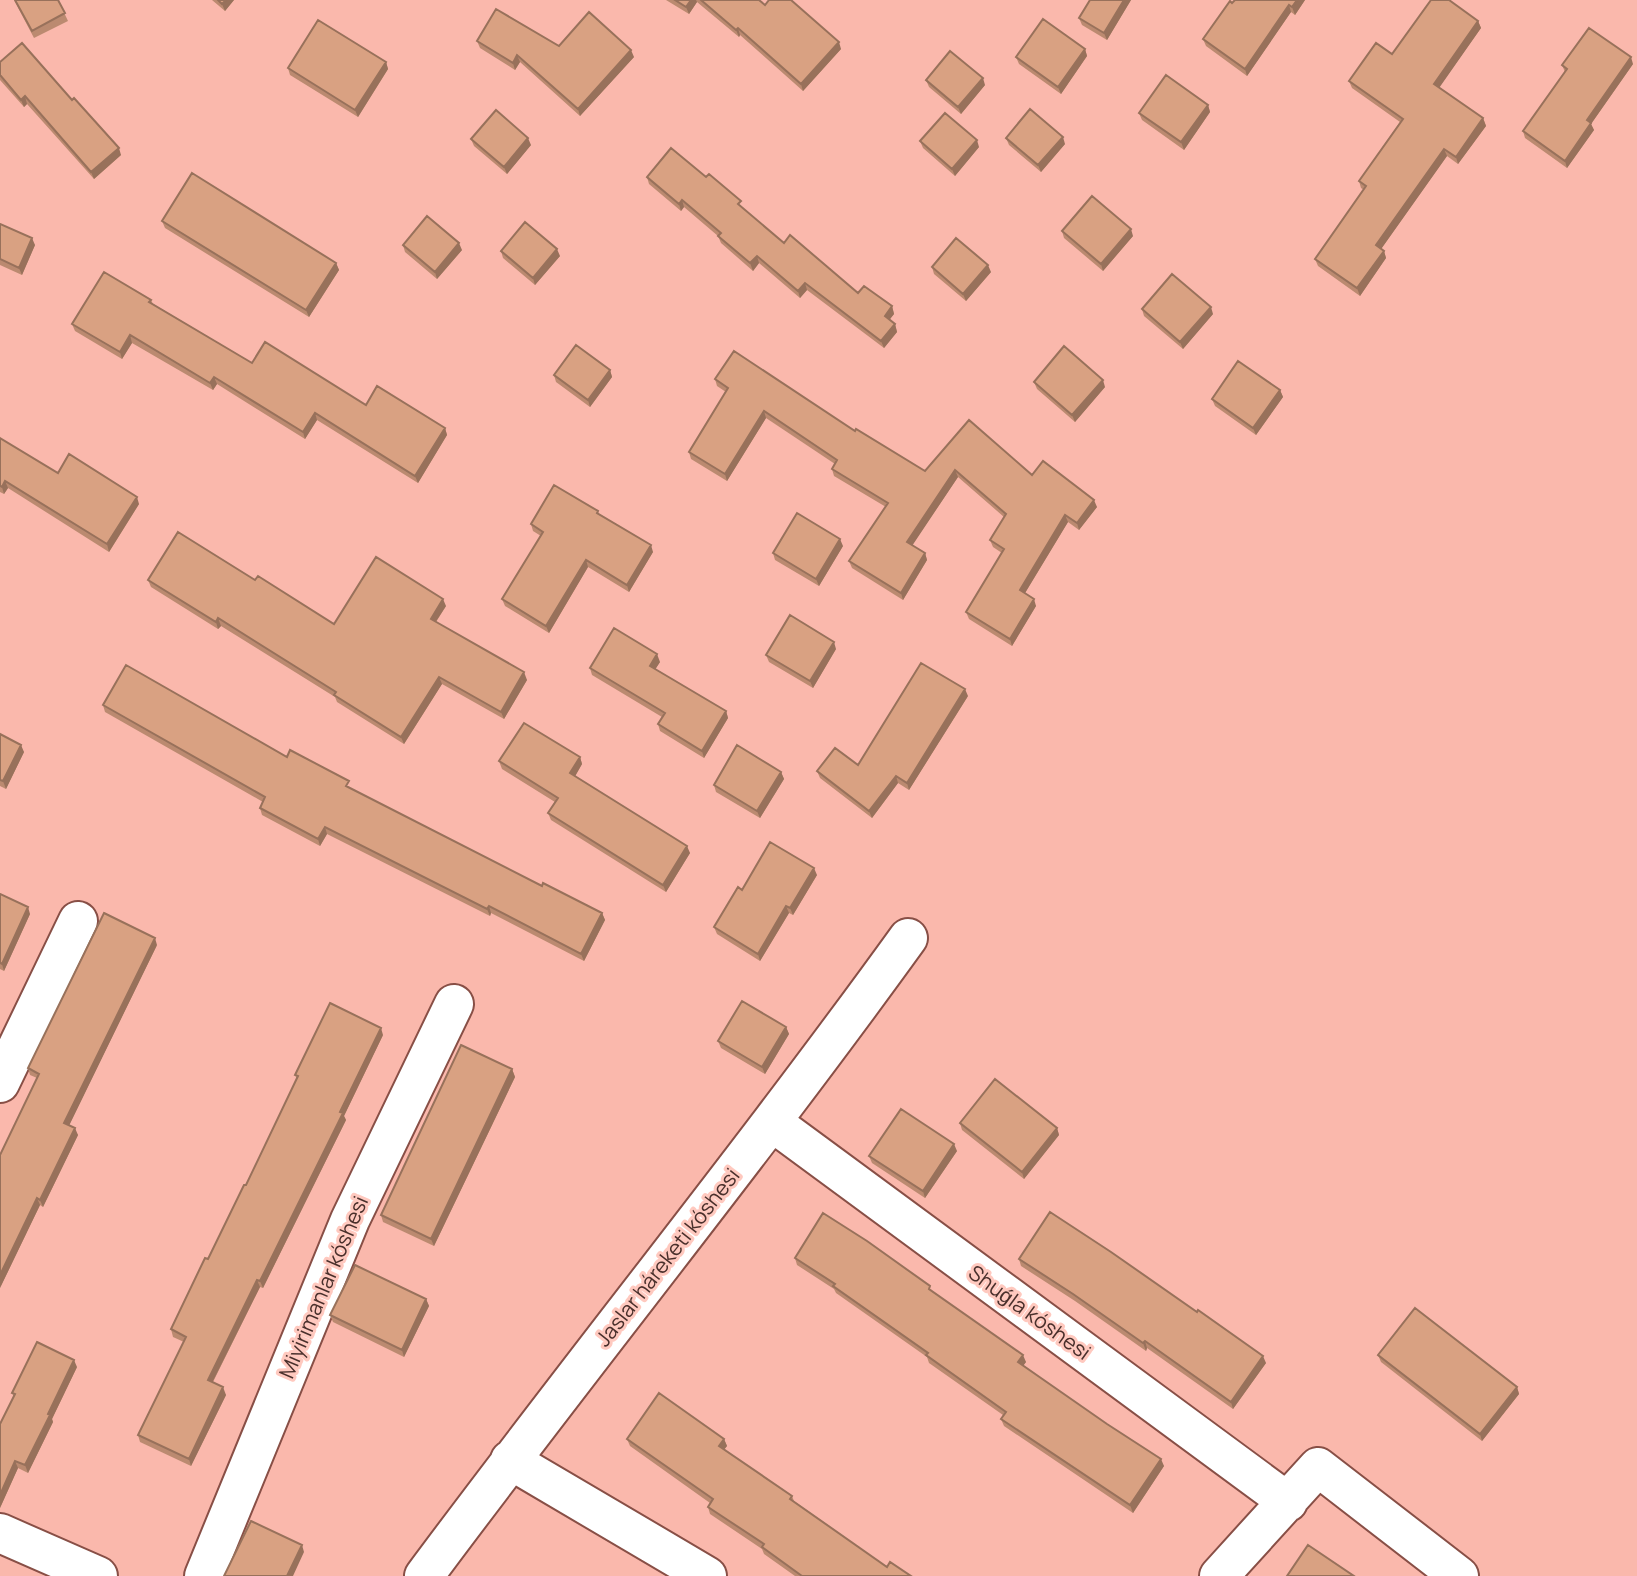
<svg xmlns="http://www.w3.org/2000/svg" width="1637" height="1576" font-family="Manrope,sans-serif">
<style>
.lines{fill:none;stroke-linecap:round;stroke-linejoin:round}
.minor-casing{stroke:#884f46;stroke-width:42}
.minor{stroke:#fff;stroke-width:38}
.wall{fill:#bb8a70}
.shaded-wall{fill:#98715b}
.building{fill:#d9a182;stroke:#98715b;stroke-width:2}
.labels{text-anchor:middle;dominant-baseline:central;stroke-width:6;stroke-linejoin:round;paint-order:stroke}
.street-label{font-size:21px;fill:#4a302c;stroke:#ffc9bf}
</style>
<rect width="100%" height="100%" fill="#fab8ac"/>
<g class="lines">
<defs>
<path id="minor" d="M0 1083 78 921
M772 1122 1288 1502
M510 1460 707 1576
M0 1533 98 1576
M204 1576 350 1220 454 1004
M424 1576C583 1362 752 1154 908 938
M1219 1576 1318 1467 1459 1576"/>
</defs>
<use href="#minor" class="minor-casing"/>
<use href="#minor" class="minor"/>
</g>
<path class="wall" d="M14 0H58L68 21 34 38Z
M212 0H234L225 11Z
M666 0H759L765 5 841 49 803 91 740 35 739 37 697 2 689 14Z
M1090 0H1131L1107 40 1082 25 1079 18Z
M1305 0 1295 15 1291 12 1247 76 1206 46 1203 39 1232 3Z
M1478 21 1481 28 1439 87 1483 118 1486 126 1458 164 1447 156 1381 249 1384 251 1386 258 1360 296 1318 266 1315 259 1364 190 1361 188 1359 181 1400 122 1352 88 1349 81 1392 54Z
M477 41 559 46 634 57 580 116 520 62 515 70 480 48Z
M1085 49 1087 56 1061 94 1019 64 1016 57Z
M0 62 72 100 121 155 94 179 27 104 24 107 0 80Z
M386 62 388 69 358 117 290 75 288 68Z
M1633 64 1591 124 1594 130 1567 168 1525 138 1523 131 1565 72 1562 65Z
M926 80 985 85 961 114 929 87Z
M1208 105 1210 112 1184 150 1142 120 1139 113Z
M1006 138 1065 144 1041 172 1009 145Z
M471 139 531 145 507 174 474 146Z
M920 141 979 147 955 176 923 148Z
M647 177H706L784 243 858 293 892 306 894 314 889 320 895 324 897 332 884 348 807 290 800 298 759 263 753 271 721 243 718 236 684 207 681 211 649 184Z
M162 221 336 263 339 270 309 317 165 228Z
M0 224 35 245 22 275 0 265Z
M1062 231 1133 236 1103 271 1064 238Z
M403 245 462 250 437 279 405 252Z
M501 251 560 256 535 285 503 258Z
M932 267 991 272 966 301 934 274Z
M151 300 153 304 252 363 366 405 445 428 447 435 418 483 317 420 305 439 217 384 213 390 132 343 122 359 75 331 72 324Z
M1142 309 1213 314 1183 349 1144 316Z
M610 370 612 377 590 407 556 382 554 375Z
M715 379 855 431 925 471 969 420 1032 475 1097 507 1079 530 1068 522 1025 593 1036 606 1012 646 969 619 966 612 1002 553 993 547 990 540 1004 517 958 477 912 545 925 553 927 560 903 600 852 568 849 561 886 507 834 476 832 469 835 464 766 418 727 481 691 459 689 452 726 392 717 386Z
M1034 382 1105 387 1075 422 1037 389Z
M1280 390 1283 397 1256 435 1215 406 1212 399Z
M0 438 58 473 139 504 109 552 8 488 4 494 0 492Z
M598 511 599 514 653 552 629 592 588 567 549 633 505 606 502 599 541 536 533 531 531 524Z
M843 546 819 586 775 560 773 553Z
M148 580H255L334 624 446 606 436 622 527 680 504 719 442 684 404 744 337 702 335 697 221 626 218 629 151 587Z
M836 649 813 688 769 662 766 655Z
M660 662 655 669 726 711 728 718 704 758 660 731 658 724 662 717 592 675 590 668Z
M968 696 909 790 898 783 872 818 820 778 817 771 858 765Z
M103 705 287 757 542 886 602 913 605 920 584 961 491 913 490 916 327 834 320 846 262 815 260 808 263 802 105 712Z
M0 734 24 752 6 789 0 786Z
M580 757 582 764 575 776 690 853 666 892 551 820 548 813 555 802 502 769 499 761Z
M781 772 784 779 760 818 716 792 714 785Z
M817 875 793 915 789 913 760 961 717 934 714 927 742 890Z
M0 894 30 914 4 971 0 969Z
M157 945 69 1125 78 1135 43 1207 40 1205 0 1288 37 1078 30 1075 28 1068Z
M786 1027 789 1034 765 1074 721 1048 718 1041Z
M383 1035 344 1116 346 1120 263 1288 260 1287 213 1382 226 1395 191 1466 140 1442 138 1435 184 1342 173 1337 171 1329 208 1259 246 1185 297 1079 295 1075Z
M512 1069 515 1077 434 1246 383 1222 381 1215 427 1118V1117Z
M960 1123 1057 1128 1059 1135 1024 1179 962 1130Z
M957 1151 925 1198 872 1163 869 1156Z
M795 1258 932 1291 1026 1362 1023 1365 1164 1466 1133 1513 1004 1426 1001 1419 1003 1415 929 1363 927 1357 836 1293 834 1289 797 1265Z
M1019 1259 1266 1363 1233 1409 1147 1348 1146 1351 1075 1301 1021 1266Z
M426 1299 429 1306 404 1357 333 1322 330 1315Z
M1378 1355 1517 1387 1519 1394 1482 1441 1381 1362Z
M77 1367 52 1419 53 1422 28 1473 18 1468 0 1508 14 1397 12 1393Z
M627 1439H724L727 1446 724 1450 792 1496 794 1501 887 1567 911 1576H795L764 1554 762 1549 710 1514 708 1507 710 1503 630 1446Z"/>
<path class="shaded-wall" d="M226 0H234L225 11 222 4Z
M691 0H696L697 2 689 14 686 7Z
M1124 0H1131L1107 40 1104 33Z
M1297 0H1305L1295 15 1292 7Z
M1289 5 1291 12 1247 76 1245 69Z
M1478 21 1481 28 1437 91 1434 84Z
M738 28 740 35 739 37 736 30Z
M839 42 841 49 803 91 801 84Z
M1085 49 1087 56 1061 94 1058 87Z
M631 50 634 57 580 116 578 109Z
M517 55 520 62 515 70 513 63Z
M1631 57 1633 64 1591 124 1594 130 1567 168 1565 161 1587 120Z
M386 62 388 69 358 117 355 110Z
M983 78 985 85 961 114 958 107Z
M25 96 27 104 24 107 21 100Z
M1208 105 1210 112 1184 150 1181 142Z
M1483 118 1486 126 1458 164 1456 157Z
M1063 137 1065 144 1041 172 1038 165Z
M528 138 531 145 507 174 504 167Z
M977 140 979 147 955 176 952 169Z
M119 148 121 155 94 179 91 172Z
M1444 149 1447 156 1379 252 1376 245Z
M682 200 684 207 681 211 679 204Z
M1131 229 1133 236 1103 271 1101 264Z
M32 238 35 245 22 275 19 268Z
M459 243 462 250 437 279 435 272Z
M557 249 560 256 535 285 533 278Z
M1384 251 1386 258 1360 296 1357 288Z
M757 256 759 263 753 271 750 263Z
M336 263 339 270 309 317 306 310Z
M988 265 991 272 966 301 963 294Z
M805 283 807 290 800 298 798 291Z
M892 306 894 314 887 323 885 316Z
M1211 307 1213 314 1183 349 1180 342Z
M895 324 897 332 884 348 881 341Z
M130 335 132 343 122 359 120 352Z
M610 370 612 377 590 407 588 400Z
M214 377 217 384 213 390 210 383Z
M1103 380 1105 387 1075 422 1072 415Z
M1280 390 1283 397 1256 435 1253 428Z
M764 411 766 418 727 481 725 474Z
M315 413 317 420 305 439 303 432Z
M445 428 447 435 418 483 415 476Z
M955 470 958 477 910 549 907 542Z
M5 481 8 488 4 494 2 487Z
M137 497 139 504 109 552 107 544Z
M1094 500 1097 507 1079 530 1077 523Z
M1065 515 1068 522 1022 598 1020 590Z
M840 539 843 546 819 586 816 579Z
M651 545 653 552 629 592 627 585Z
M925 553 927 560 903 600 901 593Z
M586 560 588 567 549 633 546 626Z
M443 599 446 606 433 626 431 619Z
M1034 599 1036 606 1012 646 1010 639Z
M218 618 221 626 218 629 216 622Z
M834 642 836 649 813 688 810 681Z
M657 654 660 662 653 673 650 666Z
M524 672 527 680 504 719 501 712Z
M439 677 442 684 404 744 401 737Z
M965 689 968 696 909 790 907 783Z
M726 711 728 718 704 758 702 751Z
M21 745 24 752 6 789 3 781Z
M580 757 582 764 573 780 570 773Z
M781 772 784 779 760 818 757 811Z
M896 776 898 783 872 818 869 811Z
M325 827 327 834 320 846 318 839Z
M687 846 690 853 666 892 663 885Z
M814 868 817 875 793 915 790 908Z
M489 906 491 913 490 916 487 909Z
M786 906 789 913 760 961 758 954Z
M28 907 30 914 4 971 2 964Z
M602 913 605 920 584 961 581 954Z
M155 938 157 945 67 1130 64 1123Z
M786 1027 789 1034 765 1074 762 1067Z
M381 1028 383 1035 344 1116 346 1120 263 1288 260 1281Z
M512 1069 515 1077 434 1246 431 1239Z
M75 1128 78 1135 43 1207 40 1200Z
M1057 1128 1059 1135 1024 1179 1022 1172Z
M954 1144 957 1151 925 1198 923 1191Z
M37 1198 40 1205 0 1288V1275Z
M257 1280 260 1287 210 1387 208 1380Z
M426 1299 429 1306 404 1357 402 1350Z
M1145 1341 1147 1348 1146 1351 1143 1343Z
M1023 1355 1026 1362 1021 1369 1018 1362Z
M1263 1356 1266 1363 1233 1409 1231 1402Z
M74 1360 77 1367 52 1419 53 1422 28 1473 25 1465 48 1414Z
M223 1387 226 1395 191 1466 189 1459Z
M1517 1387 1519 1394 1482 1441 1480 1434Z
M724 1439 727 1446 721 1453 719 1446Z
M1161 1459 1164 1466 1133 1513 1130 1505Z
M15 1461 18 1468 0 1508V1495Z
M302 1545 304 1552 293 1576H287Z"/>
<path class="building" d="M15 0H58L65 13 32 31Z
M218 0H226L222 4Z
M675 0H691L686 7Z
M701 0H759L765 5 769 0H791L839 42 801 84 738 28 736 30Z
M1090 0H1124L1104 33 1079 18Z
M1235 0H1297L1292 7 1289 5 1245 69 1203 39 1230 1 1232 3Z
M1431 0H1449L1478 21 1434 84 1483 118 1456 157 1444 149 1376 245 1384 251 1357 288 1315 259 1366 186 1359 181 1403 119 1349 81 1376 43 1392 54Z
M496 9 559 46 589 12 631 50 578 109 517 55 513 63 477 41Z
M1043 19 1085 49 1058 87 1016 57Z
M318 20 386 62 355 110 288 68Z
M1589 28 1631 57 1587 120 1591 123 1565 161 1523 131 1567 69 1562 65Z
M22 43 72 100 74 98 119 148 91 172 25 96 21 100 0 75V62Z
M950 51 983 78 958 107 926 80Z
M1166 75 1208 105 1181 142 1139 113Z
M1030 109 1063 137 1038 165 1006 138Z
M496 110 528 138 504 167 471 139Z
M945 113 977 140 952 169 920 141Z
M671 148 706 177 709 174 741 201 738 204 784 243 790 235 858 293 864 286 892 306 885 316 895 324 881 341 805 283 798 291 757 256 750 263 718 236 721 233 682 200 679 204 647 177Z
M192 173 336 263 306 310 162 221Z
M1092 196 1131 229 1101 264 1062 231Z
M427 216 459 243 435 272 403 245Z
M525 222 557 249 533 278 501 251Z
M0 224 32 238 19 268 0 259Z
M956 238 988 265 963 294 932 267Z
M104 272 151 300 149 302 252 363 265 342 366 405 377 386 445 428 415 476 315 413 303 432 214 377 210 383 130 335 120 352 72 324Z
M1172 274 1211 307 1180 342 1142 309Z
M576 345 610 370 588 400 554 375Z
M1064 346 1103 380 1072 415 1034 382Z
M734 351 855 431 856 429 925 471 969 420 1032 475 1043 461 1094 500 1077 523 1065 515 1020 590 1034 599 1010 639 966 612 1004 549 990 540 1006 514 955 470 907 542 925 553 901 593 849 561 888 503 832 469 837 460 764 411 725 474 689 452 728 388 715 379Z
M1238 361 1280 390 1253 428 1212 399Z
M0 438 58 473 69 454 137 497 107 544 5 481 2 487 0 486Z
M554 485 598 511 597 513 651 545 627 585 586 560 546 626 502 599 543 532 531 524Z
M797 513 840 539 816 579 773 553Z
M178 532 255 580 258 576 334 624 376 557 443 599 431 619 524 672 501 712 439 677 401 737 334 695 336 692 218 618 216 622 148 580Z
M790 615 834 642 810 681 766 655Z
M614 628 657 654 650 666 726 711 702 751 658 724 665 713 590 668Z
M921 663 965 689 907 783 896 776 869 811 817 771 835 748 858 765Z
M126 665 287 757 290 750 349 781 346 786 542 886 543 883 602 913 581 954 489 906 487 909 325 827 318 839 260 808 265 797 103 705Z
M524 723 580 757 570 773 687 846 663 885 548 813 558 798 499 761Z
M0 734 21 745 3 781 0 780Z
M737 745 781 772 757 811 714 785Z
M770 842 814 868 790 908 786 906 758 954 714 927 738 887 742 890Z
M0 894 28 907 2 964 0 963Z
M104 913 155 938 64 1123 75 1128 40 1200 37 1198 0 1275V1155L39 1074 28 1068Z
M742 1001 786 1027 762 1067 718 1041Z
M330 1003 381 1028 340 1112 343 1113 260 1281 257 1280 208 1380 223 1387 189 1459 138 1435 186 1337 171 1329 205 1258 208 1259 244 1185H246L298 1076 295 1075Z
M461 1045 512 1069 431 1239 381 1215Z
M995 1079 1057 1128 1022 1172 960 1123Z
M901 1109 954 1144 923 1191 869 1156Z
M1050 1212 1111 1252 1197 1312 1198 1310 1263 1356 1231 1402 1145 1341 1143 1343 1073 1294 1019 1259Z
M823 1213 867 1241 930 1286 929 1289 1023 1355 1018 1362 1107 1424 1161 1459 1130 1505 1001 1419 1006 1412 926 1355 928 1353 833 1286 835 1284 795 1258Z
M355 1265 426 1299 402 1350 330 1315Z
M1415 1308 1517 1387 1480 1434 1378 1355Z
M37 1342 74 1360 48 1414 50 1415 25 1465 15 1461 0 1495V1424L15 1394 12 1393Z
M659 1393 724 1439 719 1446 792 1496 790 1499 887 1567 890 1562 911 1576H802L762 1547 764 1544 708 1507 713 1499 627 1439Z
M251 1521 302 1545 287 1576H224Z
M1308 1545 1354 1576H1287Z"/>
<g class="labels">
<g class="street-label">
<text transform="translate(667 1257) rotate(-52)">Jaslar háreketi kóshesi</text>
<text transform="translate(323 1287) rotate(-67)">Miyirimanlar kóshesi</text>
<text transform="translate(1030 1312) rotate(36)">Shuǵla kóshesi</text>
</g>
</g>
</svg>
